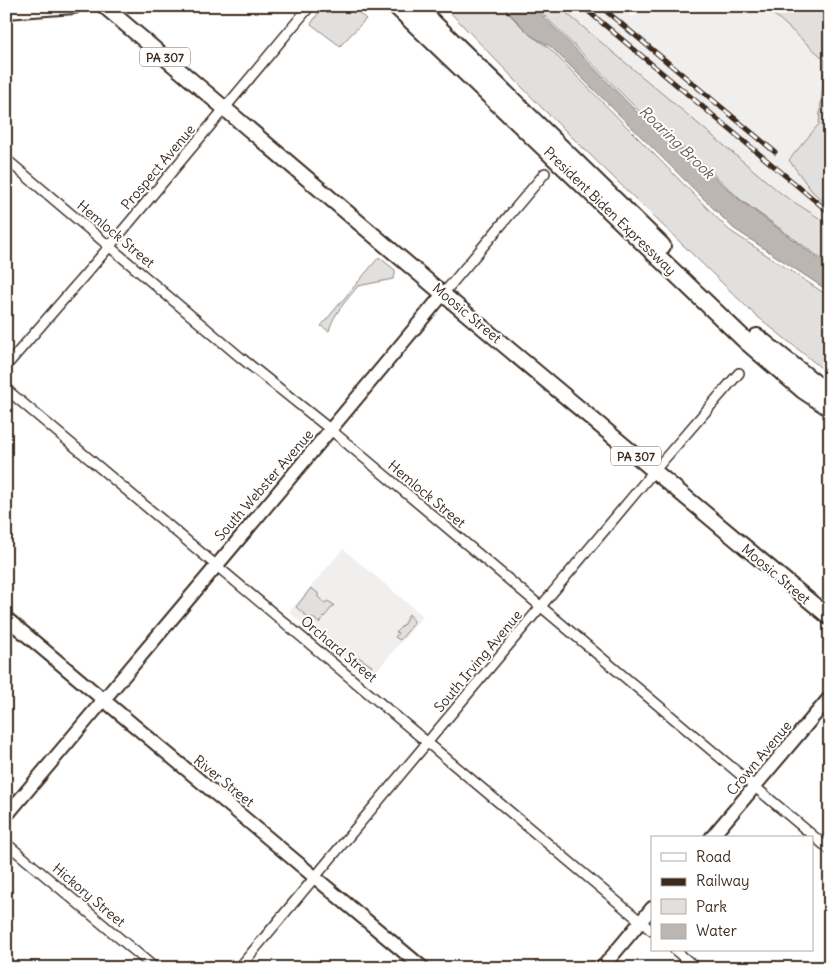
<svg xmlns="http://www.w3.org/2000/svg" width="836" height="974" font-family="Delius,sans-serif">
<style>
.built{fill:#f1efee}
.green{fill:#e2e0de;stroke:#8e857e}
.water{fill:#bcb6b3;stroke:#887e77}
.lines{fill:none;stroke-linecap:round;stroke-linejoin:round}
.street-casing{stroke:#3b2a1e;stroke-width:12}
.secondary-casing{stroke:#3b2a1e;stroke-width:16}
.primary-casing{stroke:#3b2a1e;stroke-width:18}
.highway-casing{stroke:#3b2a1e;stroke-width:20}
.street{stroke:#fff;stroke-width:9}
.secondary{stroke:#fff;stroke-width:12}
.primary{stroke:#fff;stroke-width:14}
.highway{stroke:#fff;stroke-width:16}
.rail-casing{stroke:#3b2a1e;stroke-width:5}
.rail{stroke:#fff;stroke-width:3;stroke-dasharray:9;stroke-linecap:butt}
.labels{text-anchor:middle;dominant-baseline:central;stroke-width:4;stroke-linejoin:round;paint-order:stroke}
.shield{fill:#fff;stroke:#766a62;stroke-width:1}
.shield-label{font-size:12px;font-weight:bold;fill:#3b2a1e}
.street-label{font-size:14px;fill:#3b2a1e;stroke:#fff}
.water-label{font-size:15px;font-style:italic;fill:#685b52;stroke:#fff}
</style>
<rect width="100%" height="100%" fill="#fff"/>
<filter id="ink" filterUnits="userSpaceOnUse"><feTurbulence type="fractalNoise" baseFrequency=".02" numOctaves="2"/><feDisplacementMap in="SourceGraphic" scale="10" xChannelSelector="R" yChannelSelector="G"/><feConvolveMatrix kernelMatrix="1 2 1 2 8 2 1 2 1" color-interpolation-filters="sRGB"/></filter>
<g filter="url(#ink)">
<path class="built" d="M558 6H615L633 17 643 6H740L763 9 777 17 825 60 820 124 789 160 811 190 830 208V225L783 195Z
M343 549 423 616 369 680 289 612Z"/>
<path class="green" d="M323 6H351L366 19 340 46 311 24Z
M444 6H501L530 35 548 47 729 230 830 297V375L753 313 543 109Z
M535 6H558L783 195 830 225V265L741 200 702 163 637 109Z
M740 6H811L830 18V27H823L830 28V208L811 190 789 160 819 124 825 60 777 17 763 9Z
M379 257 395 270V275L393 279 358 286C347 300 333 314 329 331L321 326Z
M311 588 318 593V597L325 603 328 601 334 605 319 623 312 617 310 619 296 607Z
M409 614 414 621 412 626 400 640 395 637 398 633 396 632 404 624Z
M354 654 372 666 369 671 357 662 353 655Z"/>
<path class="water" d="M503 6H533L636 111 700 164 741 201 830 267V292L733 228 550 46 530 35Z"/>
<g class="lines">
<defs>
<path id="street" d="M6 159 240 357 331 430 830 850
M443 294 545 173
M6 366 109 247 310 6
M6 389 652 931
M6 843 155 968
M675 950 696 968
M239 968 654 471 739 373"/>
<path id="secondary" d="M6 618 423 968
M6 816C152 642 299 469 443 294
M711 838 830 697
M602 968 652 908"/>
<path id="primary" d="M104 6 443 294 830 618
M6 11 74 6"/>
<path id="highway" d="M396 6 747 342 803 390 830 408
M416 6 662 246
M757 337 830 395"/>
</defs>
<use href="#street" class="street-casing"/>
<use href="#secondary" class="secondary-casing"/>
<use href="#primary" class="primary-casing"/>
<use href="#highway" class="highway-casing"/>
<use href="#street" class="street"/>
<use href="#secondary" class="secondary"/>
<use href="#primary" class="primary"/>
<use href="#highway" class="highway"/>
<defs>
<path id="rail" d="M582 6 830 213
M600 6 775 152"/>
</defs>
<use href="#rail" class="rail-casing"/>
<use href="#rail" class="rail"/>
</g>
</g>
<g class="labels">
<g class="shield">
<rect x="140" y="47.5" width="50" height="19" rx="4"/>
<rect x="611" y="446.5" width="50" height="19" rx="4"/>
</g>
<g class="shield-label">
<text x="165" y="57">PA 307</text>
<text x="636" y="456">PA 307</text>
</g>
<g class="street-label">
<text transform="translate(158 167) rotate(-50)">Prospect Avenue</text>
<text transform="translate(610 211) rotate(44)">President Biden Expressway</text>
<text transform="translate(116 234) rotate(40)">Hemlock Street</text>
<text transform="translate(467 313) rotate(40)">Moosic Street</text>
<text transform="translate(264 485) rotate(-49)">South Webster Avenue</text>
<text transform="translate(427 494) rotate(40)">Hemlock Street</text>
<text transform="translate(776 574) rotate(40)">Moosic Street</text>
<text transform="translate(339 649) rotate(40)">Orchard Street</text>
<text transform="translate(478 661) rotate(-50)">South Irving Avenue</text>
<text transform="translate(759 758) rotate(-50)">Crown Avenue</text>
<text transform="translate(224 781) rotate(39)">River Street</text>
<text transform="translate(89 895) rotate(40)">Hickory Street</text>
</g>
<g class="water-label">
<text transform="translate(677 142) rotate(44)">Roaring Brook</text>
</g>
</g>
<rect width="836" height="974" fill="none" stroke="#fff" stroke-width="25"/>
<rect x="12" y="12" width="811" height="949" fill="none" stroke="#3b2a1e" stroke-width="2" filter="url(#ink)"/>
<rect x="651" y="836" width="162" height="115" fill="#ffffff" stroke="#b1aaa5"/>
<rect x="661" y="853" width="25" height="8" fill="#ffffff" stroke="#b1aaa5"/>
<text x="696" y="862" font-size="15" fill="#3b2a1e">Road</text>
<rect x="661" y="878" width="25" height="8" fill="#3b2a1e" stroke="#b1aaa5"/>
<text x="696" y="886" font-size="15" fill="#3b2a1e">Railway</text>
<rect x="661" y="899" width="25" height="15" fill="#e2e0de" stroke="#b1aaa5"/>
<text x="696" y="912" font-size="15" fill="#3b2a1e">Park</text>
<rect x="661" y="924" width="25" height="15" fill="#bcb6b3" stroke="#b1aaa5"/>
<text x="696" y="936" font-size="15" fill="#3b2a1e">Water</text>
</svg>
